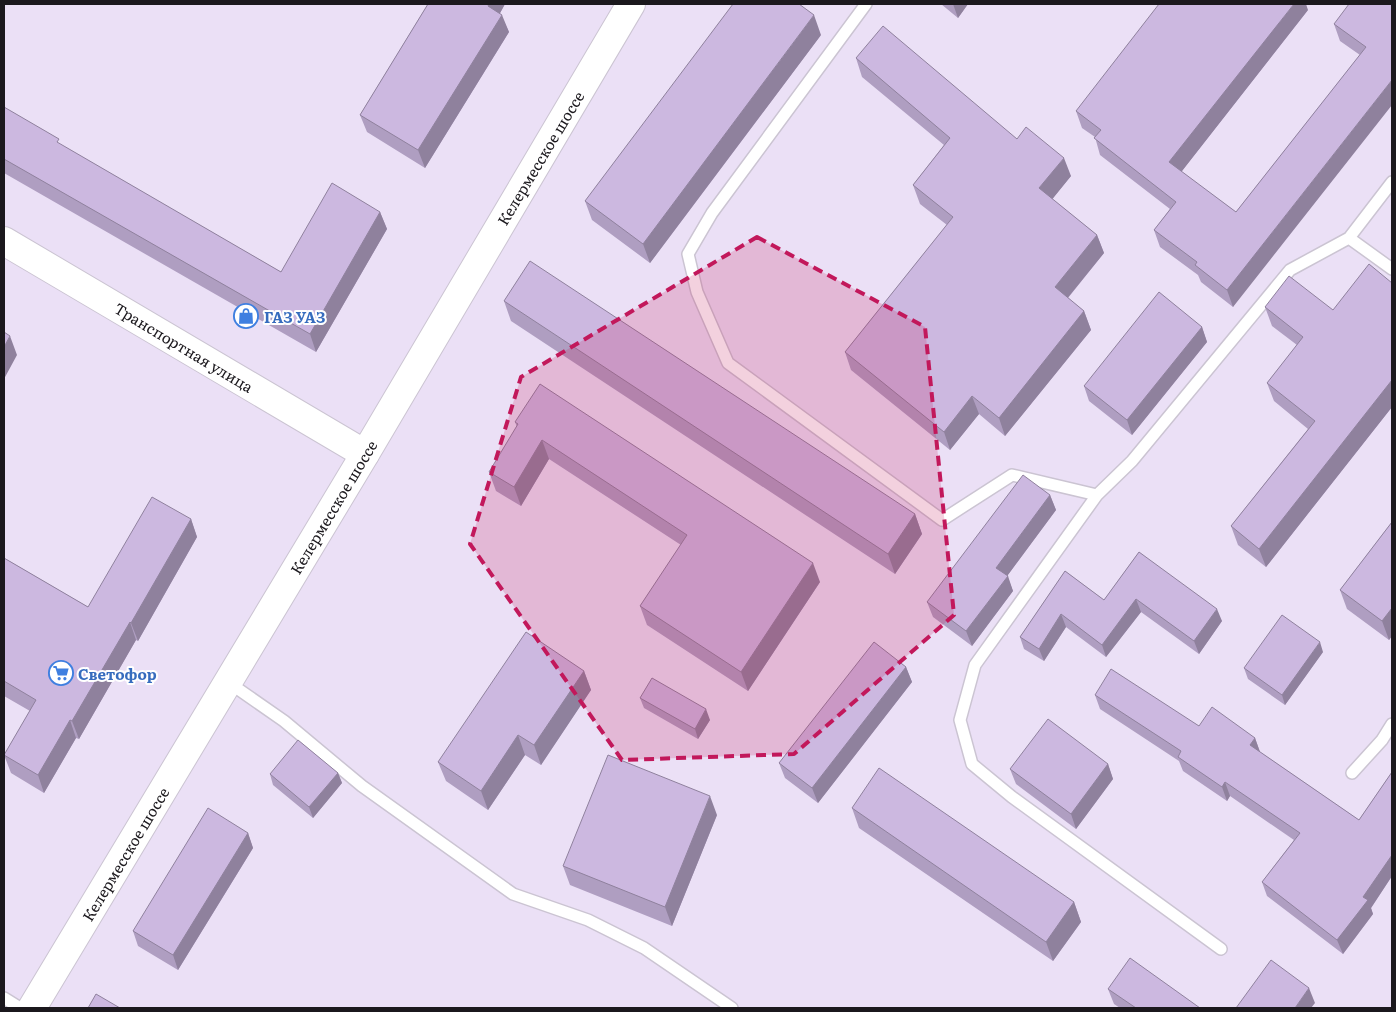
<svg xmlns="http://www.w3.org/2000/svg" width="1396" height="1012" font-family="Literata,serif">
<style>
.built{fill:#ebe0f6}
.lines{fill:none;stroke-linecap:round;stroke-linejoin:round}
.service-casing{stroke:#cbc4d2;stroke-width:14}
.tertiary-casing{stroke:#cbc4d2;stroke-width:30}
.secondary-casing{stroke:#cbc4d2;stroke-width:30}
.service{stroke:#fff;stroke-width:11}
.tertiary{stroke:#fff;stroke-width:28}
.secondary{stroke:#fff;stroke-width:28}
.wall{fill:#af9ec1}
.shaded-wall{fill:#8f819d}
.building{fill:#ccb8e0;stroke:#8f819d}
.marked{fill:#c2185b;fill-opacity:0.2;stroke:#c2185b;stroke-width:4;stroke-dasharray:10 6;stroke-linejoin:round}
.labels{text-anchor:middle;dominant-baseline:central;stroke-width:4;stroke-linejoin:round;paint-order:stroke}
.street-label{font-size:15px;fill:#1b181d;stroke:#fff}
.shop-label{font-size:15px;font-weight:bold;fill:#366cbe;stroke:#fff;text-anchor:start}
</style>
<rect width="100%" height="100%" fill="#f6eefd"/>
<path class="built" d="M4 4H1392V1008H4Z"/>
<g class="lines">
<defs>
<path id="service" d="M866 4 712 213 688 254 697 292 728 363 942 520 1012 475 1097 495
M1349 238 1392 269
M228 682 284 721 362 786 513 894 588 920 644 948 732 1008
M1352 773 1382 740 1392 724
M1221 949 1012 797 972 764 960 720 975 665 1097 495 1132 461 1290 270 1349 238 1392 182
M4 998 20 1008"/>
<path id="tertiary" d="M4 241 365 454"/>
<path id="secondary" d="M32 1008 365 454 631 4"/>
</defs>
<use href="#service" class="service-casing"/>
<use href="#tertiary" class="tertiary-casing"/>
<use href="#secondary" class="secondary-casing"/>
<use href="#service" class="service"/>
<use href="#tertiary" class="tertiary"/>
<use href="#secondary" class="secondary"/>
</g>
<path class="wall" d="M428 4H505L500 13 509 32 425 168 367 132 360 115Z
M941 4H968L958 18Z
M1392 4 1233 307 1201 282 1198 275 1160 247 1154 230 1170 209 1100 155 1095 137 1082 128 1076 111 1308 10 1181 172 1236 212 1360 55 1340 41 1334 24Z
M821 35 650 263 592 220 585 201Z
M856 58 1017 139 1071 176 1052 199 1097 235 1104 253 1068 298 1084 311 1091 330 1005 436 979 414 950 450 851 370 845 352 947 225 920 204 913 185 944 145 862 77Z
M4 107 61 145 281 272 380 212 387 229 316 352 4 173Z
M1392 283V407L1266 567 1238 545 1231 526 1308 429 1274 401 1267 383 1297 345 1272 326 1265 307 1333 310Z
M504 301 915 514 922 534 895 574 511 321Z
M1202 327 1207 342 1132 435 1089 401 1084 386Z
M515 422 820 582 748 691 647 625 640 606 681 545 549 459 521 506 496 491 489 472 517 427Z
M1050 495 1056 510 1007 576 1013 591 972 646 933 617 927 602Z
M191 519 197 537 138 641 136 640 79 739 76 738 44 793 11 773 4 755 30 711 4 696V558L88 607Z
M1392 522V636L1389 640 1347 609 1340 590Z
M1139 552 1222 621 1199 654 1141 612 1106 657 1066 627 1044 661 1024 649 1020 637 1065 571 1104 600Z
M1323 652 1285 705 1248 679 1244 668Z
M906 667 912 682 818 803 785 778 779 763Z
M584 671 591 690 541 765 525 755 488 810 446 781 438 762Z
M1095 695 1199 726 1255 738 1260 752 1359 820 1392 772V876L1371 908 1373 914 1343 954 1267 896 1262 882 1294 840 1230 796 1227 801 1183 771 1179 761 1100 709Z
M640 698 710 720 698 739 644 708Z
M1108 764 1113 779 1076 829 1016 784 1010 769Z
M338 773 342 783 313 818 273 785 270 774Z
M852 808 1074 902 1081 922 1053 961 859 828Z
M717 815 672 926 570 885 563 866Z
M248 833 253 848 178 970 138 946 133 931Z
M1108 989 1200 1008H1120L1114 1004Z"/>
<path class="shaded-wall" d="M489 4H505L494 24 488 6Z
M953 4H968L958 18Z
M1294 4H1306L1308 10 1175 180 1169 162Z
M502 15 509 32 425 168 418 150Z
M814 15 821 35 650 263 643 244Z
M1392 80V105L1233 307 1227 290Z
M1064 158 1071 176 1046 207 1039 188Z
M380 212 387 229 316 352 310 334Z
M1097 235 1104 253 1061 306 1055 287Z
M1084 311 1091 330 1005 436 999 418Z
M1202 327 1207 342 1132 435 1127 420Z
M10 336 17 355 4 379V347Z
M1392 380V407L1266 567 1259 549Z
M972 396 979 414 950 450 944 432Z
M542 440 549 459 521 506 514 487Z
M1050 495 1056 510 1002 583 996 568Z
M915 514 922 534 895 574 888 554Z
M191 519 197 537 138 641 131 623Z
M813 563 820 582 748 691 741 672Z
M1008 576 1013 591 972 646 966 631Z
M1136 599 1141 612 1106 657 1102 645Z
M1392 608V636L1389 640 1382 621Z
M1217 609 1222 621 1199 654 1194 641Z
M1061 614 1066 627 1044 661 1039 649Z
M130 622 136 640 79 739 72 721Z
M1320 642 1323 652 1285 705 1282 695Z
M906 667 912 682 818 803 812 788Z
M584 671 591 690 541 765 534 745Z
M706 709 710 720 698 739 695 729Z
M70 720 76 738 44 793 38 775Z
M518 735 525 755 488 810 481 791Z
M1255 738 1260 752 1255 759 1250 745Z
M1108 764 1113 779 1076 829 1071 814Z
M338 773 342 783 313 818 309 807Z
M1225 782 1230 796 1227 801 1222 787Z
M710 796 717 815 672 926 665 907Z
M248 833 253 848 178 970 173 955Z
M1392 855V876L1371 908 1373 914 1343 954 1337 940 1363 897Z
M1074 902 1081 922 1053 961 1046 942Z
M1309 988 1315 1003 1311 1008H1295Z"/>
<path class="building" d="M428 4H489L488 6 502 15 418 150 360 115Z
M733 4H799L814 15 643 244 585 201Z
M1159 4H1294L1169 162 1236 212 1366 47 1334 24 1349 4H1392V80L1227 290 1195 265 1197 262 1154 230 1176 202 1094 138 1101 130 1076 111Z
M883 26 1017 139 1026 127 1064 158 1039 188 1097 235 1055 287 1084 311 999 418 972 396 944 432 845 352 953 217 913 185 950 138 856 58Z
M4 107 59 139 57 142 281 272 332 183 380 212 310 334 4 159Z
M530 261 915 514 888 554 504 301Z
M1369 264 1392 283V380L1259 549 1231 526 1315 421 1267 383 1303 337 1265 307 1289 276 1333 310Z
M1159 292 1202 327 1127 420 1084 386Z
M4 332 10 336 4 347Z
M540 384 813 563 741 672 640 606 687 535 542 440 514 487 489 472 518 424 515 422Z
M1023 475 1050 495 996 568 1008 576 966 631 927 602Z
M152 497 191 519 131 623 130 622 72 721 70 720 38 775 4 755 36 700 4 681V558L88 607Z
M1392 522V608L1382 621 1340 590Z
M1139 552 1217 609 1194 641 1136 599 1102 645 1061 614 1039 649 1020 637 1065 571 1104 600Z
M1282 615 1320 642 1282 695 1244 668Z
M526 632 584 671 534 745 518 735 481 791 438 762Z
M874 642 906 667 812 788 779 763Z
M1111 669 1199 726 1212 707 1255 738 1250 745 1359 820 1392 772V855L1363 897 1368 900 1337 940 1262 882 1300 833 1225 782 1222 787 1178 757 1181 751 1095 695Z
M652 678 706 709 695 729 640 698Z
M1048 719 1108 764 1071 814 1010 769Z
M298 740 338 773 309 807 270 774Z
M608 755 710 796 665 907 563 866Z
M879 768 1074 902 1046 942 852 808Z
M208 808 248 833 173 955 133 931Z
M1130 958 1200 1008H1136L1108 989Z
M1271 960 1309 988 1295 1008H1236Z
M96 994 120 1008H88Z"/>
<path class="marked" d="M757 237 925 327 954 615 794 754 622 760 470 544 521 377Z"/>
<defs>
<symbol id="shop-ring" viewBox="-11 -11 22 22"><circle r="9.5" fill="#fff" stroke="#3f7fe0" stroke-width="1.5"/><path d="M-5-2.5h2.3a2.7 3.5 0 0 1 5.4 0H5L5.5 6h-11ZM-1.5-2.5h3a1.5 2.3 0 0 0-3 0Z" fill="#3f7fe0"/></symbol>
<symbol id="supermarket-ring" viewBox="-11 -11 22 22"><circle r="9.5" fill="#fff" stroke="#3f7fe0" stroke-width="1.5"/><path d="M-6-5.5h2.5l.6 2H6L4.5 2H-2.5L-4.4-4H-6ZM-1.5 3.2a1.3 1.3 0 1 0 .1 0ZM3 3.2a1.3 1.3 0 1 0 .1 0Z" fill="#3f7fe0"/></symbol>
</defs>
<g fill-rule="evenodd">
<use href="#shop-ring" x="232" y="302" width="28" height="28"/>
<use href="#supermarket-ring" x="47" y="659" width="28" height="28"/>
</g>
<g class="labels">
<g class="street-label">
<text transform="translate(540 158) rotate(-59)">Келермесское шоссе</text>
<text transform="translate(184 347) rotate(31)">Транспортная улица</text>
<text transform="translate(333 507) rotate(-59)">Келермесское шоссе</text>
<text transform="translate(125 854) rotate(-59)">Келермесское шоссе</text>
</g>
<g class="shop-label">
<text x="264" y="316">ГАЗ УАЗ</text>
<text x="78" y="673">Светофор</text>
</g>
</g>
<rect width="1396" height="1012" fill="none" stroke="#1b181d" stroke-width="10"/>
</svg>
